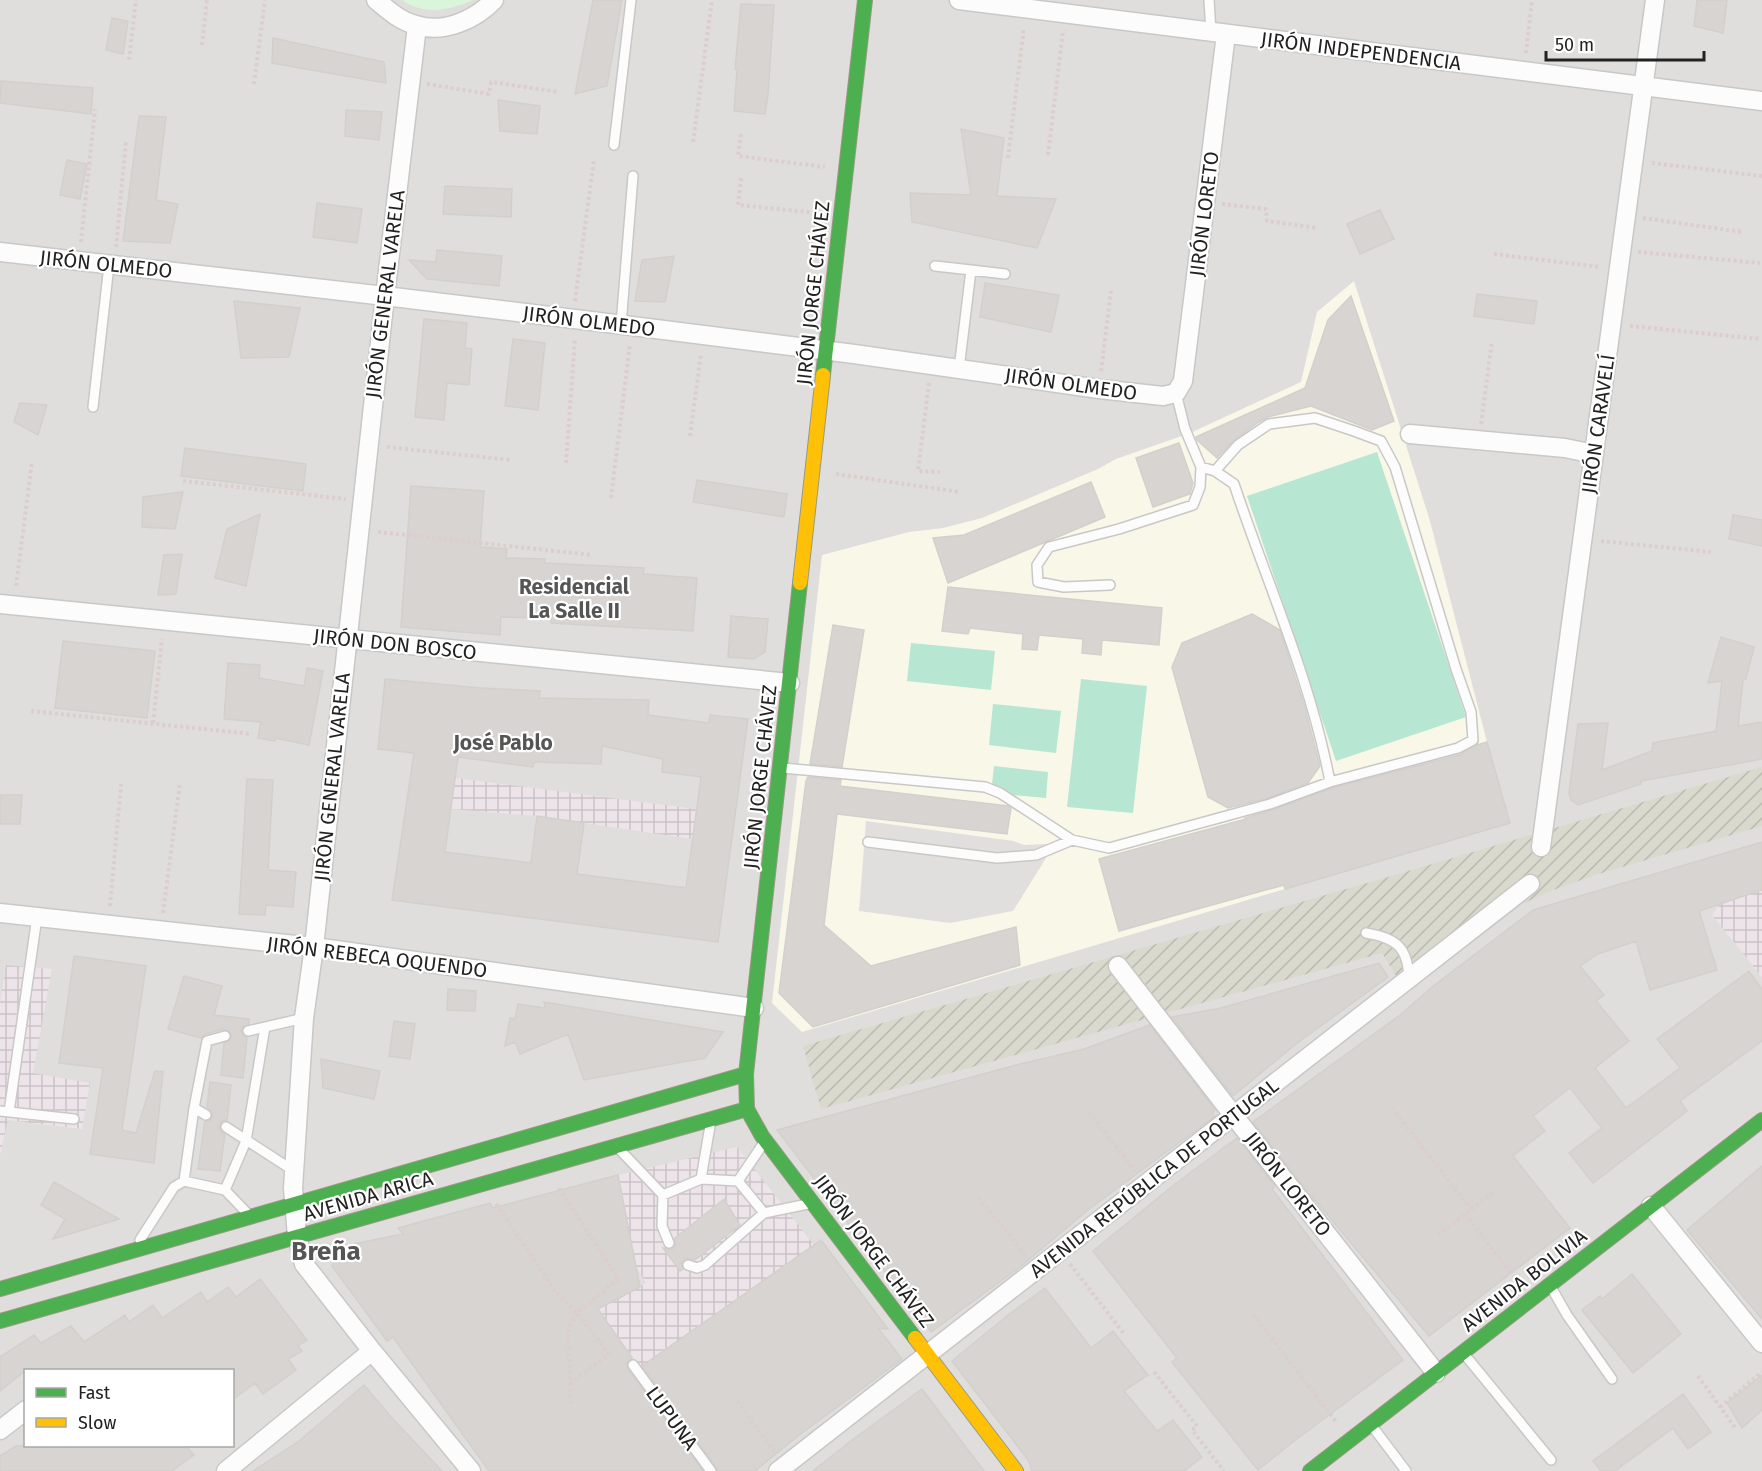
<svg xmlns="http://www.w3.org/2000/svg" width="1762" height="1471" font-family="'Fira Sans',sans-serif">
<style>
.residential{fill:#dfdedc;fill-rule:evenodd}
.industrial{fill:url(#industrial-grid)}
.education{fill:#f8f7e8}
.construction{fill:url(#construction-furrows)}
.park{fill:#daf5da}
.pitch{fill:#b7e6d2}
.parking{fill:#e0dfde}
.building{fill:#d7d4d2;stroke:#d3d0cc;stroke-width:1.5;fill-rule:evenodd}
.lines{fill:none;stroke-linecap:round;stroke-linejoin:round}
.lane-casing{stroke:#c9c8c7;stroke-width:12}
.street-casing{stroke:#c9c8c7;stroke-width:21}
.fast-casing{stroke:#999a82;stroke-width:16}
.slow-casing{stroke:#999a82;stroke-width:16}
.path{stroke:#dccecd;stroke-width:4;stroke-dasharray:3 3;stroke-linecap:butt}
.lane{stroke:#fdfcfc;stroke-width:9}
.street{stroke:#fdfcfc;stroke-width:18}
.fast{stroke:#4caf50;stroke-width:14}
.slow{stroke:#ffc107;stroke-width:14}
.labels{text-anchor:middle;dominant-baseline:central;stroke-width:4.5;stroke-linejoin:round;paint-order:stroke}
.street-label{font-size:20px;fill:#222;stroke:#fff}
.neighbourhood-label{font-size:21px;font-weight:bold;fill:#555;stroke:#fff}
.district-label{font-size:26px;font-weight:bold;fill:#555;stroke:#fff}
</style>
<defs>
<pattern id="industrial-grid" width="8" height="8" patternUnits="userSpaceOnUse" patternTransform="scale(1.5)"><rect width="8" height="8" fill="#ede4e9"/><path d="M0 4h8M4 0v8" fill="none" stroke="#cbc3c8"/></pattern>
<pattern id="construction-furrows" width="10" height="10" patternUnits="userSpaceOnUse" patternTransform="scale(1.5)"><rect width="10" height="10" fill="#d9d9cd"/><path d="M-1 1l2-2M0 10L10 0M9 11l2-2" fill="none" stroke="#babab0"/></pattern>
</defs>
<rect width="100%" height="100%" fill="#f0eeeb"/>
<path class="residential" d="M0 0H1762V1471H0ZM26 1370H232V1446H26Z"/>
<path class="industrial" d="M455 778 696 809 692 839 537 816 451 809Z
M1762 890V977L1712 915 1720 904Z
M6 965 52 969 33 1073 90 1083 82 1129 8 1120 0 1155V1004Z
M737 1147 814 1245 641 1368 598 1309 646 1283 636 1267 618 1175Z"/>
<path class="education" d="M1354 281 1430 521 1487 742 1262 808 1285 889 802 1032 772 1003 822 555 909 532 943 528 982 518 1098 469 1116 459 1190 433 1301 382 1317 312Z"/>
<path class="construction" d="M1762 767V826L1595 875 1548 892 1524 903 1406 992 1382 953 821 1109 803 1046 1388 877Z"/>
<path class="park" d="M402 0H473C450 10 424 16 402 0Z"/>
<path class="pitch" d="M1377 452 1466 717 1336 761 1247 496Z
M911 643 995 651 991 690 907 681Z
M1081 679 1147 686 1133 813 1067 807Z
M993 704 1061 711 1056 753 989 745Z
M994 766 1048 772 1046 798 991 793Z"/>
<path class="parking" d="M866 821 1013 841 1024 845 1045 844 1046 858 1013 911 950 923 859 911Z
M596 993 715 1015 713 1024 594 1006Z"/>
<path class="building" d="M593 0H622L607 86 575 94Z
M1697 0H1727L1723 33 1694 26Z
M741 4 774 5 768 95 765 114 734 111 737 70 735 69Z
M112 18 128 21 123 54 106 50Z
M273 38 384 62 386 83 272 63Z
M1 81 93 88 91 114 0 103Z
M498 100 540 106 537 134 500 131Z
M346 110 382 112 379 140 345 136Z
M139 116 166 117 156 200 178 204 170 243 123 241Z
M961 129 1004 138 997 196 1056 199 1037 248 912 222 910 193 971 195Z
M67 160 87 164 80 199 60 195Z
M445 186 512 189 511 217 443 214Z
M317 203 362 209 357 243 313 237Z
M1380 210 1394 239 1360 254 1347 224Z
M437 250 502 256 499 286 427 279 409 260 436 262Z
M674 256 665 302 635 301 642 260Z
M985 283 1059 295 1051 332 980 317Z
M1477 294 1537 301 1534 324 1474 316Z
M1351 296 1394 421 1372 430 1311 406 1268 417 1259 422 1234 440 1217 458 1197 440 1196 437 1305 388 1328 320Z
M234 301 300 308 289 357 241 358Z
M424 319 467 323 465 348 472 349 469 385 447 383 444 420 415 417Z
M513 339 545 343 538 410 505 406Z
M20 403 47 405 38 435 14 422Z
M1179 443 1193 483 1190 494 1153 507 1136 458Z
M185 448 306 464 303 491 181 476Z
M697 480 787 494 784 517 693 502Z
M1091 482 1105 517 948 583 933 538 964 535Z
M411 486 484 491 480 547 507 549 506 558 545 559V563L644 568 643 574 697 578 693 631 551 623V618L501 617 500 635 401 627Z
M183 492 175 529 142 527 143 497Z
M260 514 246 586 215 578 227 529Z
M1733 515 1762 520V546L1729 539Z
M182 554 176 594 158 595 164 555Z
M948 587 1162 608 1159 645 1102 640 1101 655 1082 653 1083 639 1039 635 1037 650 1022 649 1023 634 970 628 968 634 942 631Z
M1252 614 1280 630 1305 708 1320 766 1308 783 1268 798 1228 808 1208 797 1172 667 1182 643Z
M731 616 768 619 765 652 754 659 728 657Z
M833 625 864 630 842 767 810 764Z
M1721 637 1754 647 1746 679 1743 680 1738 726 1762 722V759L1641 781V784L1578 805 1571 800 1569 793 1578 724 1608 723 1602 770 1652 751 1653 743 1716 731 1722 681 1708 683Z
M63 641 155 651 147 718 55 708Z
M228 663 260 665 259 678 304 686 307 668 323 671 309 745 275 738V741L258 738 261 722 224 719Z
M385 679 481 688 540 691 539 698 649 700 648 715 709 723 710 715 748 719 718 942 392 900 414 753 378 749ZM602 746 663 759 662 772 701 777 686 888 577 874 584 823 537 816 531 863 445 852 458 757 533 767 534 762 601 764Z
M1487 742 1510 823 1285 889 1284 885 1119 931 1099 859 1246 819 1245 818 1272 810 1332 788 1460 755 1477 745Z
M808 777 841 780 840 786 1008 806 1011 808 1007 834 837 814 824 925 871 966 1016 927 1020 965 813 1027 779 993 806 781Z
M247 779 273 780 268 870 296 872 293 907 266 905 265 915 239 914Z
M0 795H22L20 824H0Z
M1762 842V890L1699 911 1717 970 1650 990 1636 941 1598 954 1580 966 1604 995 1596 1001 1629 1041 1595 1068 1626 1108 1680 1068 1657 1039 1749 971 1762 989V1041L1680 1101 1687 1111 1593 1183 1569 1153 1602 1128 1570 1088 1533 1116 1545 1131 1513 1156 1570 1228 1429 1336 1304 1187 1253 1122 1400 1015 1432 987 1533 910Z
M74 956 146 966 122 1130 136 1133 155 1071 163 1072 154 1163 90 1154 103 1068 59 1063Z
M1379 963 1388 977 1296 1044 1233 1096 1172 1017 1221 1008Z
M184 976 222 986 214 1015 249 1019V1024L244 1026 241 1030 243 1035 247 1038 243 1078 221 1075 224 1043 229 1041 232 1037 229 1031 223 1029 205 1034 201 1038 168 1029Z
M448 989 476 991 475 1011 447 1010Z
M544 1002 723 1032 705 1058 584 1080 568 1034 520 1054 515 1042 505 1046 510 1018 515 1019 518 1004 545 1008Z
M394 1021 415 1024 410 1059 389 1056Z
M1150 1025 1215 1110 1212 1113 1215 1116 1088 1210 1020 1267 931 1332 777 1130 1016 1065 1084 1049Z
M321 1059 380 1071 374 1099 323 1088Z
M210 1082 231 1085 227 1120 222 1121 219 1126 220 1131 225 1134 220 1171 198 1169 205 1121 210 1120 213 1116 212 1111 207 1107Z
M1237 1138 1275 1186 1272 1189 1403 1360 1298 1438 1258 1470 1172 1362 1177 1358 1093 1251 1175 1184Z
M1762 1166V1319L1687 1230Z
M618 1175 640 1287 598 1309 632 1358 627 1363 628 1369 703 1471H489L393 1337 387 1341 332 1266 339 1247 403 1234 398 1228 490 1203 493 1208Z
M54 1182 119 1219 53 1239 65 1219 41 1205Z
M724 1199 740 1225 695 1260 687 1258 684 1260 681 1263 683 1269 680 1271 663 1248 669 1250 674 1248 676 1243 674 1239Z
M821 1240 888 1329 878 1328 902 1359 798 1436 755 1471H718L716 1467 642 1366Z
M1632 1274 1681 1334 1633 1373 1582 1310 1600 1296 1602 1299Z
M260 1279 307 1340 298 1346 302 1351 288 1359 296 1370 263 1394 255 1383 232 1400V1371H25L0 1391V1357L34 1335 41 1343 71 1326 84 1342 125 1315 129 1322 153 1305 162 1318 201 1292 207 1302 228 1287 236 1297Z
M1045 1288 1091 1348 1113 1331 1148 1375 1124 1391 1157 1431 1173 1420 1202 1457 1184 1471H1032L1029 1461 952 1361 1008 1315Z
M1762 1375V1410L1742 1428 1727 1403Z
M364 1385 392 1418 442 1471H253L298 1442Z
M922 1389 984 1471H813L848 1443Z
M1683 1394 1711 1432 1688 1449 1673 1428 1615 1471H1601L1593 1461Z
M16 1446H186L194 1455 172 1471H0V1456Z"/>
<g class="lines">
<defs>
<path id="lane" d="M1209 0 1211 32
M614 145 631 0
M935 266 971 270 959 369
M971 270 1005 274
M621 325 633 176
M93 407 109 265
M1215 471 1238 445 1269 424 1315 418 1354 431 1381 441 1395 467 1456 669 1471 712 1473 740 1458 748 1330 782
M1110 585 1064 587 1038 582 1037 565 1049 547 1119 529 1193 505 1200 487 1201 467 1185 429 1176 393
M783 768 985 787 1000 793 1072 840 1109 848 1270 804 1330 782C1311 680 1267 583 1234 484L1215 471 1201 467
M868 842 997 858 1036 855 1072 840
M1366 933C1396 938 1408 947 1409 979
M248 1031 304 1018
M194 1108 206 1115
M0 1111 74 1119
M9 1112 37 917
M226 1127 294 1171
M763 1144 738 1181 764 1213 808 1204
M620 1150 663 1195 701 1179 710 1126
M701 1179 738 1181
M184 1181 194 1108 207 1041 225 1036
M225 1190 246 1141 265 1027
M663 1195 662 1226 669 1243
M140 1240 174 1187 184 1181 225 1190 247 1213
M688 1265 697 1268 705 1265 764 1213
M1551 1287 1567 1315 1612 1379
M1465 1355 1551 1460
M633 1365 711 1471
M1372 1426 1406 1471"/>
<path id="street" d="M376 0C388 10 400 21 416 25 443 34 475 20 494 0
M959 0 1762 101
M417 26 385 296 314 947 304 1018 293 1188 297 1236 304 1264 372 1351 471 1471
M0 252 385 296 632 326 854 354 1099 389 1163 396 1176 393 1183 381 1226 34
M1410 434 1565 448 1594 454
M0 604 790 683
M1541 847 1655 0
M0 913 314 947 754 1008
M1118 966 1234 1116 1436 1373
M1651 1206 1762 1343
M0 1430 26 1410
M226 1471 372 1351
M778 1471 1530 884"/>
<path id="fast" d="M823 375 865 0
M800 583 746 1074 747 1109 762 1136 915 1338
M0 1289 746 1074
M0 1321 747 1109
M1310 1471 1762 1120"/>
<path id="slow" d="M800 583 823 375
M915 1338 1016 1471"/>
</defs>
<use href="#lane" class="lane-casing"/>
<use href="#street" class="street-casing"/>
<use href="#fast" class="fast-casing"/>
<use href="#slow" class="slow-casing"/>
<path class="path" d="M202 45 207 0
M1526 53 1532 0
M129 60 136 0
M254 84 265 0
M427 84 489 94 491 82 558 92
M741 134 738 156 825 167
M693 142 712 0
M1048 155 1063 31
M1008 158 1024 27
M1652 163 1762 176
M741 178 738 205 818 213
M1222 204 1266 209 1267 221 1318 228
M1643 218 1743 232
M81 242 95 109
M116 247 126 141
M1638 252 1760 263
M1494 254 1600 267
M575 301 594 159
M1630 326 1760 339
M1101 371 1111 291
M929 383 918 471 940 472
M1481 424 1492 341
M690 436 701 354
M387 447 512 460
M566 463 575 338
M836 474 960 492
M183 481 346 499
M611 498 630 344
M378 532 592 555
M1601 541 1711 552
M16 586 32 462
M31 711 252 734
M153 723 162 639
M110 906 121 784
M163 913 180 783
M1392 1108 1471 1209
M1089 1113 1135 1171
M559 1188 618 1279 577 1313 568 1328 571 1406
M978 1197 1025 1255
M496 1204 556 1292 577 1313 609 1354 570 1384
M1465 1214 1518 1282
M1438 1235 1494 1192
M1070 1264 1125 1335
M1253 1314 1337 1423
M1154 1372 1197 1426 1192 1430 1224 1471
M1698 1376 1736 1429
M737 1401 774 1451
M1720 1407 1762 1372"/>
<use href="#lane" class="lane"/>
<use href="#street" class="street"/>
<use href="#fast" class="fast"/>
<use href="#slow" class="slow"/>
</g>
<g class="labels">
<g class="street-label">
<text transform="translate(1361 51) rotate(7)">JIRÓN INDEPENDENCIA</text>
<text transform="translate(1204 214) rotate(-83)">JIRÓN LORETO</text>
<text transform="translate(106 264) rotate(6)">JIRÓN OLMEDO</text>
<text transform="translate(813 293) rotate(-84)">JIRÓN JORGE CHÁVEZ</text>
<text transform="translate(385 294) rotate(-83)">JIRÓN GENERAL VARELA</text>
<text transform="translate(589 321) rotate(7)">JIRÓN OLMEDO</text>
<text transform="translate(1071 384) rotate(8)">JIRÓN OLMEDO</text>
<text transform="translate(1598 424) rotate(-82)">JIRÓN CARAVELÍ</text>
<text transform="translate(395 644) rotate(6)">JIRÓN DON BOSCO</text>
<text transform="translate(332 777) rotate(-84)">JIRÓN GENERAL VARELA</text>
<text transform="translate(760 777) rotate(-84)">JIRÓN JORGE CHÁVEZ</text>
<text transform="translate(377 957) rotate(7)">JIRÓN REBECA OQUENDO</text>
<text transform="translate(1154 1178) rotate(-38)">AVENIDA REPÚBLICA DE PORTUGAL</text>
<text transform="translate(1288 1184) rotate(52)">JIRÓN LORETO</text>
<text transform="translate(368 1196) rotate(-16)">AVENIDA ARICA</text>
<text transform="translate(874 1251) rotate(53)">JIRÓN JORGE CHÁVEZ</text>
<text transform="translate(1524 1280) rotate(-38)">AVENIDA BOLIVIA</text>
<text transform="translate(672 1418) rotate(54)">LUPUNA</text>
</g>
<g class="neighbourhood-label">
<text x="574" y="587">Residencial<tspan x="574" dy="24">La Salle II</tspan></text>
<text x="503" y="743">José Pablo</text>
</g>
<g class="district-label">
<text x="326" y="1251">Breña</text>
</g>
</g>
<rect x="24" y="1369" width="210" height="78" fill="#ffffff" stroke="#a7a7a7" stroke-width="1.5"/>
<rect x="36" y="1388" width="30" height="9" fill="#4caf50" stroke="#a7a7a7" stroke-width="1.5"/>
<text x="78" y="1399" font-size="18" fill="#222222">Fast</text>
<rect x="36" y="1418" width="30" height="9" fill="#ffc107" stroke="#a7a7a7" stroke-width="1.5"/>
<text x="78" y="1429" font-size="18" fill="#222222">Slow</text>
<path d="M1546 51v9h158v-9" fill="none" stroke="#222222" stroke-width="3"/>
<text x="1555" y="51" font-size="18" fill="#222222" stroke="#ffffff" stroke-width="4.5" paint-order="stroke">50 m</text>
</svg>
